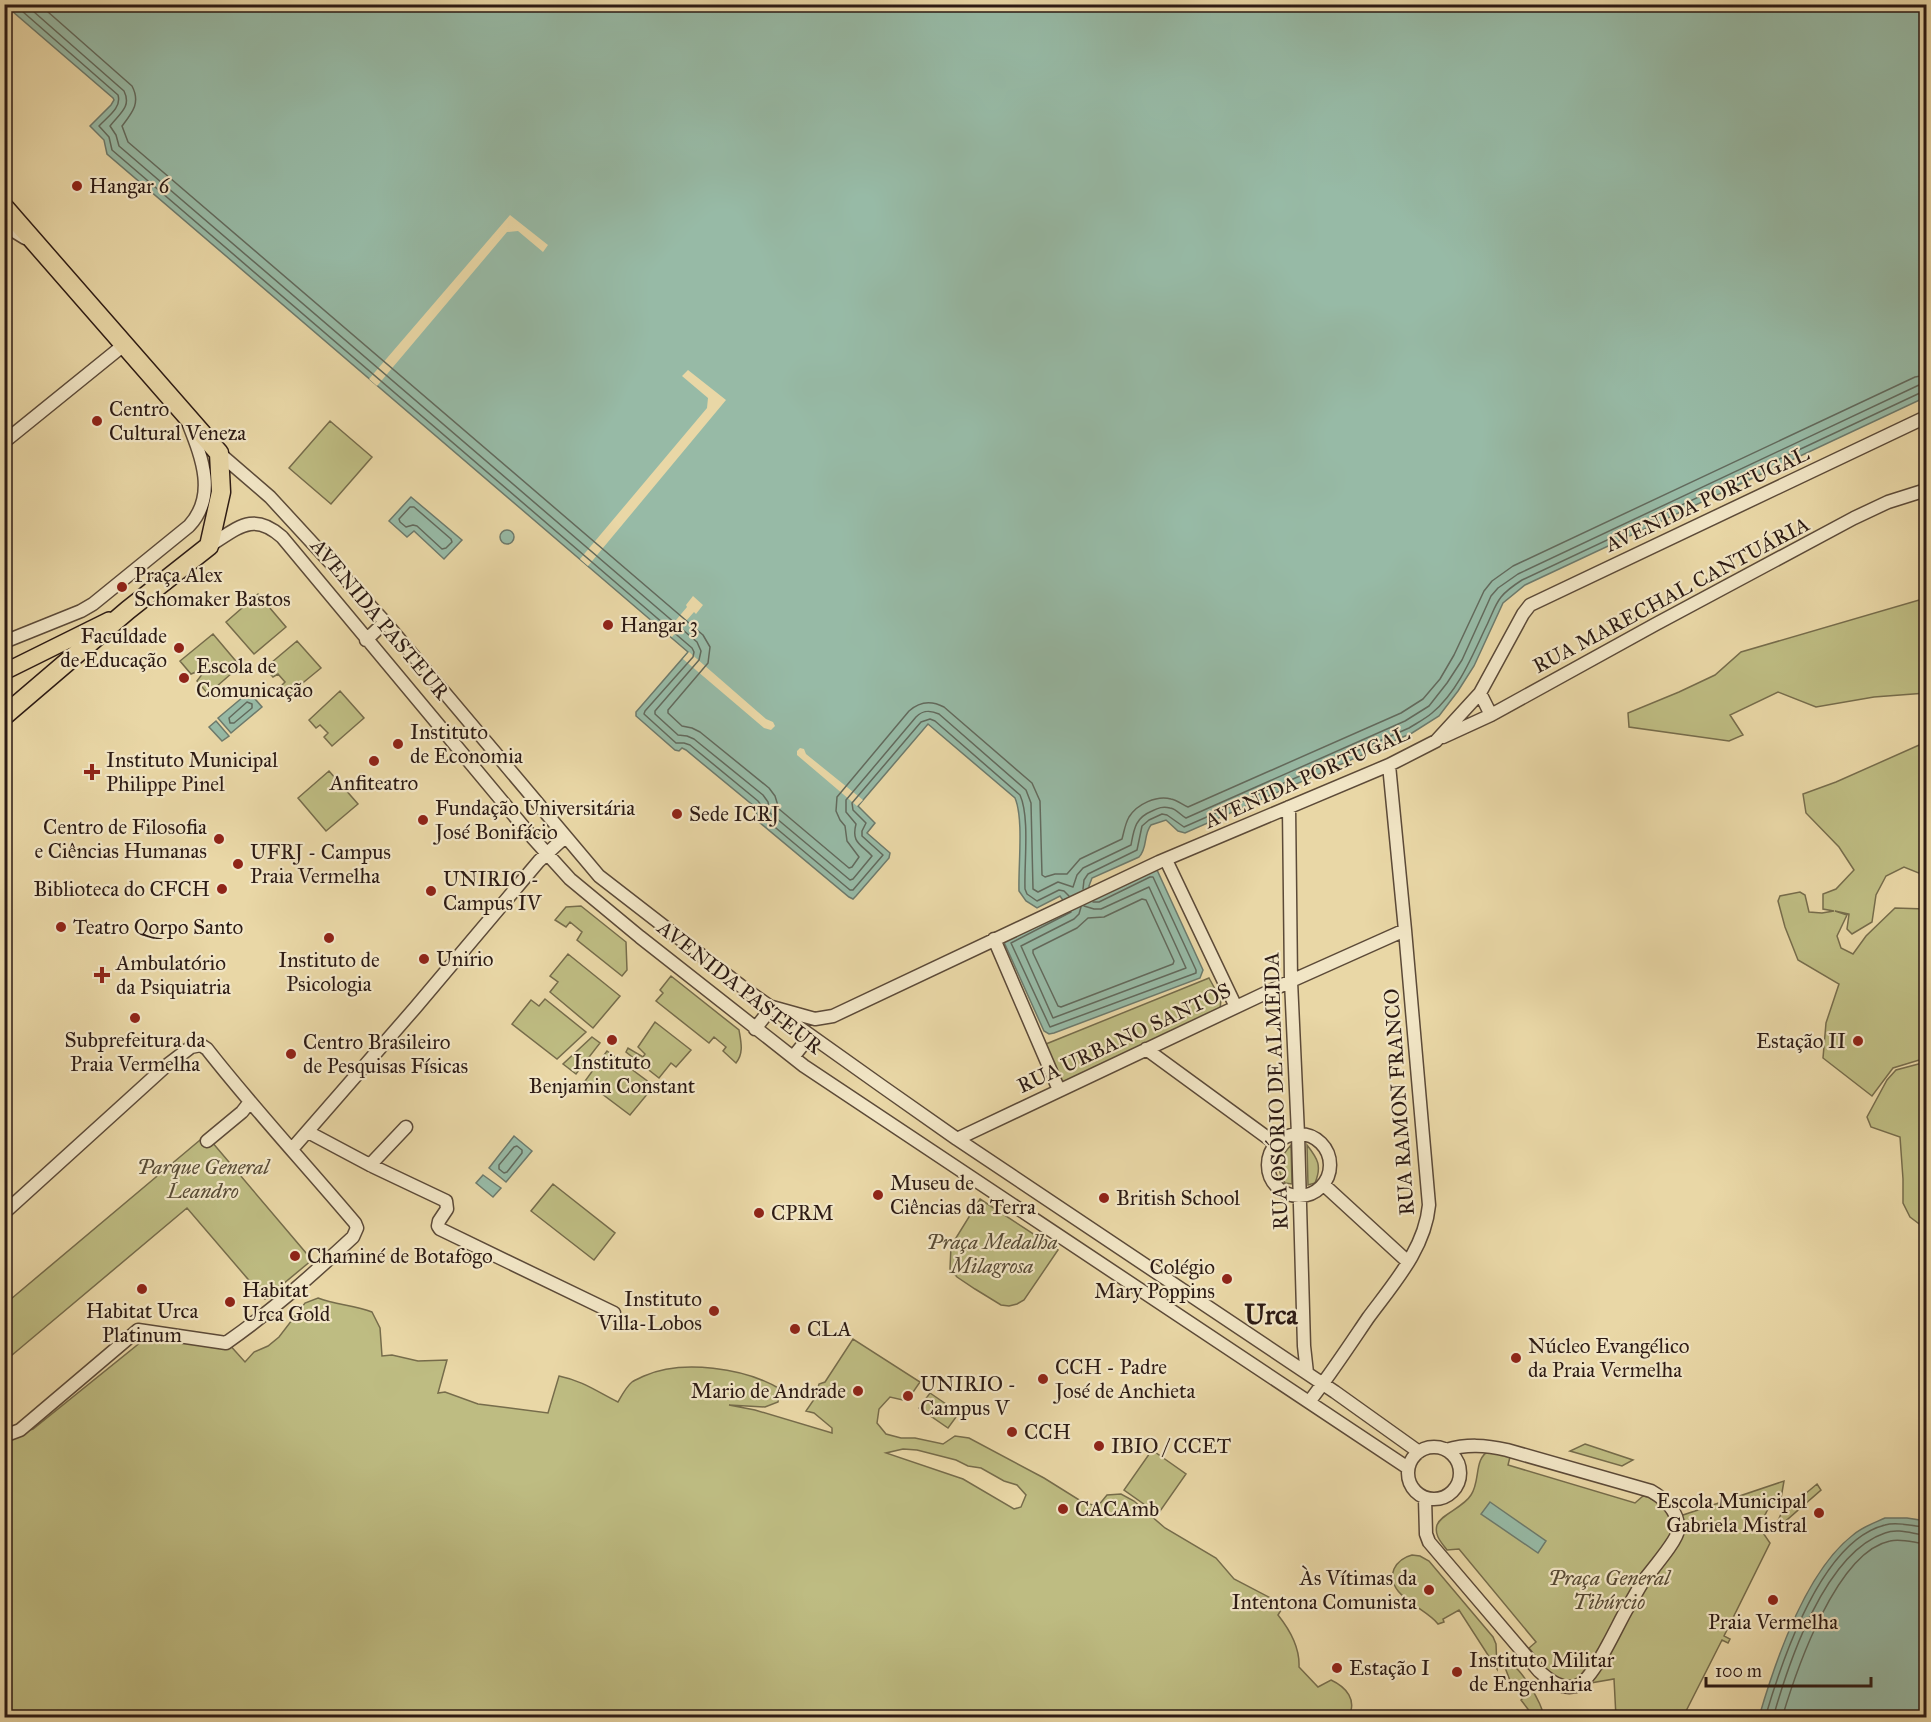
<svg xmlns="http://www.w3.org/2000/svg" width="1931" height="1722" font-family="'IM FELL Great Primer',serif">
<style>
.green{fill:#bebc82;stroke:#766c4b;stroke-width:1.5;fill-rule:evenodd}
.water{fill:#97baa6;stroke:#6d7a6c;stroke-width:1.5}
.pier{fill:#e9d7a6}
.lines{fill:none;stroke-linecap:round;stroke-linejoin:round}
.shore{stroke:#626a5d;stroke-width:1.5}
.minor-casing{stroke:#5c4a38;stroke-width:15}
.major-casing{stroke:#2d1b14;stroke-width:18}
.highway-casing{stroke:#2d1b14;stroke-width:21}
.minor{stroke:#f1e5c5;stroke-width:12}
.major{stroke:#e9d7a6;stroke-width:15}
.highway{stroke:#e9d7a6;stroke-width:18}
.poi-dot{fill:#8f2418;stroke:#f1e5c5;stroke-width:2}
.labels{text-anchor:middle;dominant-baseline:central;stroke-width:4.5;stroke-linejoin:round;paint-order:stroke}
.poi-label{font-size:21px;fill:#2d1b14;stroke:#f1e5c5;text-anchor:start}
.street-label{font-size:21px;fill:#2d1b14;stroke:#f1e5c5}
.park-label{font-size:21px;font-style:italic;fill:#584b35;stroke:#f1e5c5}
.district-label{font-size:27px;font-weight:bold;fill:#2d1b14;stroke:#f1e5c5}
</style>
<rect width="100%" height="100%" fill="#e9d7a6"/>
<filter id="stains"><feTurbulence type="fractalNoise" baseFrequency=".00333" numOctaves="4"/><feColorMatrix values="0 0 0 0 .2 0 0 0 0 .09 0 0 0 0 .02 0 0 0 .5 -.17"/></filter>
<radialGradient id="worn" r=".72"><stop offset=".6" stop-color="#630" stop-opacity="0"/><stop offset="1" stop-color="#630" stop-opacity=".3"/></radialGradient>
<path class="green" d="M330 421 372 457 331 504 289 468Z
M258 594 286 627 254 654 226 622Z
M1926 598V693L1874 697 1816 707 1778 692 1730 715 1743 735 1729 741 1629 727 1628 713 1679 692 1715 675 1741 652Z
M213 634 240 666 208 694 197 681 203 673 201 670 191 674 180 661Z
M297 641 321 668 288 695 281 686 285 682 278 674 273 677 265 668Z
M340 691 364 718 332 746 324 737 328 733 320 725 316 728 309 720Z
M1926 742V876L1904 867 1886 876 1876 895 1872 922 1852 934 1847 929 1849 914 1835 911 1847 915 1837 936 1841 948 1853 954 1866 936 1895 908 1926 909V1058L1893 1068 1872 1096 1823 1058 1826 1023 1839 984 1798 960 1785 927 1778 901 1780 896 1800 892 1805 895 1809 912 1822 913 1834 911 1823 909V894L1836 889 1854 870 1839 847 1806 813 1803 794 1836 782Z
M329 771 358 804 326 831 298 798Z
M581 906 626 942 627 970 622 976 577 940 582 932 570 922 566 927 555 920 566 907Z
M568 954 620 996 593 1028 550 992 558 982 550 976Z
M671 976 739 1030C741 1042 744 1053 736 1063L723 1051 726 1047 714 1037 709 1043 656 1001 663 993 660 990Z
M1209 978 1221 1000 1220 1009 1064 1083 1060 1079 1046 1044Z
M545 999 586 1032 557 1059 512 1024 531 1000 539 1006Z
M655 1022 691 1050 676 1067 671 1063 659 1078 626 1052 628 1048 643 1057 645 1054 638 1047Z
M592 1037 600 1043 576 1074 563 1064Z
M607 1051 654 1086 630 1115 585 1081Z
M1926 1062V1229L1910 1217 1903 1203V1179L1900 1137 1871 1127 1867 1117 1887 1080 1896 1070Z
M206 1135 312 1260 265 1299 187 1208 5 1361V1304Z
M1291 1145 1292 1184 1285 1183C1274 1166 1279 1159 1291 1145Z
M1307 1145C1318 1159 1322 1166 1315 1183L1308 1185Z
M553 1184 615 1233 594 1260 531 1211Z
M980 1199 1058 1250 1024 1300 1017 1304 1009 1306 1001 1305 975 1289 957 1277 950 1269 951 1246Z
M318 1298C336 1305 354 1305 372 1312L380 1328 382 1356 392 1355 418 1361 447 1360 438 1393 445 1392 478 1404 548 1413 559 1376C583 1381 596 1391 618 1402 622 1395 626 1387 632 1382 635 1380 640 1378 644 1376 682 1359 745 1368 780 1389L778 1402 765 1407 729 1405 755 1410 832 1433V1428L814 1413 806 1411 815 1398 819 1384 825 1382 853 1339 920 1382 907 1401 890 1397 879 1409 877 1423 886 1434 901 1438H915L943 1444 955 1436 969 1438 1044 1478 1084 1503 1098 1506 1107 1495 1121 1494 1134 1501 1165 1528 1216 1558 1234 1579 1284 1605 1278 1615C1290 1630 1300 1647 1299 1667L1318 1687 1331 1680C1346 1687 1358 1700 1348 1718H5V1437L33 1429 146 1338 155 1336 227 1342 245 1362 254 1352 268 1346 279 1337 305 1303ZM903 1449 917 1450 956 1460 968 1466 981 1468 1004 1481 1017 1485 1026 1495 1021 1507 1014 1509 963 1479 886 1453Z
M930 1393 959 1413 948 1428 919 1408Z
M1585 1444 1633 1460 1622 1466 1570 1451Z
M1152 1450 1186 1474 1158 1514 1124 1490Z
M1490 1450 1510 1457 1508 1465 1635 1503 1643 1496 1648 1497 1665 1507 1674 1502 1680 1516 1784 1481 1780 1504 1769 1507 1759 1527 1770 1543 1724 1636 1730 1639 1728 1643 1722 1640 1683 1717H1616L1614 1679 1585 1684 1555 1680 1529 1648 1536 1642 1459 1549 1447 1550C1441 1542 1434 1535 1437 1525 1441 1514 1463 1508 1471 1495 1481 1480 1473 1459 1490 1450Z
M1817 1484 1821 1490 1781 1525 1777 1523 1781 1514Z
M1412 1555 1420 1556 1429 1561 1493 1637 1496 1644 1497 1669 1459 1610 1443 1619 1444 1622 1438 1624C1426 1608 1384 1595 1394 1569 1398 1561 1404 1557 1412 1555Z
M1506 1662C1520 1664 1542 1704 1544 1717H1534L1521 1700 1523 1698 1513 1681 1511 1683 1504 1665Z"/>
<path class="water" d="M5 5H1926V397L1525 585 1503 603 1474 666 1458 691 1439 716 1412 733 1185 833 1178 831 1166 820 1151 825C1143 835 1148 848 1139 857L1092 878 1089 886 1090 893 1155 868 1157 870 1203 970 1200 978 1054 1033 1049 1034 1044 1031 1003 940 1067 906 1060 896 1037 908 1026 901 1019 891C1018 867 1024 819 1015 798L928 724 858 806 875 823 867 833 890 853 889 858 856 896 853 899 849 897 759 822 755 807 686 750 682 748 679 751 675 750 636 716V712L688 652 107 154 104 140 90 126 111 105 114 100 113 98Z
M411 497 462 540 444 559 414 531 407 537 389 521Z
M500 537a7 7 0 1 1 14 0a7 7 0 1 1-14 0Z
M249 692 262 707 231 733 218 718Z
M216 721 229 736 222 741 209 727Z
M514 1136 532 1151 506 1182 489 1168Z
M483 1175 501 1188 493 1197 476 1183Z
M1490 1502 1546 1541 1538 1553 1481 1514Z
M1885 1518H1907L1926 1521V1717H1759C1775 1662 1806 1571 1853 1535 1862 1527 1874 1523 1885 1518Z"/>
<path class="pier" d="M510 215 548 245 543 252 518 231 507 232 377 386 369 379Z
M688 370 726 400 588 566 580 559 707 408 708 398 682 376Z
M693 596 703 605 696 614 694 612 672 637 666 632 687 607 686 605Z
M689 652 766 719 773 722 775 726 771 730 764 728 683 659Z
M800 748 804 749 806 754 863 800 857 806 797 755V751Z"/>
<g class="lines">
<path class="shore" d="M14 4 118 95C122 108 107 117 99 126L109 137 112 150 692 648 694 652 693 657 645 711 644 714 676 743H684L690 745 758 801 761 805 764 818 850 890H853L883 855 862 836V831L866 823 853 810 852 803 921 722 930 719 935 721 1020 795C1030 817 1024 864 1025 889L1027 894 1037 901 1059 890 1064 891 1069 896
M25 4 124 91C132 107 119 114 110 126L116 135 119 146 697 642 701 651 699 660 655 711V714L678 735 687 736 694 739 763 795 768 802 770 813 850 880 853 879 872 856C861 844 851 843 856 824L846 812V800L916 717C923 710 930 710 939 714L1026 790 1031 803 1033 889 1038 892 1058 882 1073 887 1077 875 1083 868 1131 845C1134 829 1135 818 1152 811 1158 808 1163 806 1170 808 1177 809 1180 815 1186 818L1405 721 1429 706 1447 683 1462 660 1491 596 1498 588 1518 574 1919 385 1926 384
M39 4 132 86C141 103 132 113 122 126L128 142 703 635 710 647 708 663 668 710V713L682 726 692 728 700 732 769 788 775 796 779 809 849 868 852 867 859 857 847 841 845 826 840 820 836 811 837 797 909 711C920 701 931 700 944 707L1032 783 1040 801 1042 875 1045 877 1055 874H1067L1080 859 1122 839C1124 832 1125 824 1129 817 1137 804 1157 795 1171 799 1177 800 1183 805 1188 807L1401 713 1423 699 1440 679 1454 655 1484 591 1492 581 1513 566 1915 377 1926 375
M410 507H414L451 539 452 542 446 548 442 549 417 526 413 525 406 527 400 522 399 519Z
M247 702 252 704V708L234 723H230L229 718Z
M1083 889 1084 880 1088 874 1137 850 1142 826 1149 820 1162 814 1167 815 1184 827 1409 728C1417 723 1425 719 1432 713 1457 692 1471 659 1484 631 1498 603 1494 598 1522 580L1922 392H1926
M1142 899 1146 900 1174 961 1173 964 1061 1007 1058 1006 1033 953V950L1077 928 1088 918 1104 917Z
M1081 907 1079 914 1074 919 1021 946 1053 1018 1186 968 1149 887 1101 909H1094L1084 906
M1071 912 1011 943 1050 1027 1196 973V970L1153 877H1150L1099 902H1093
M517 1146 522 1150V1153L507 1172 504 1173 499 1169V1165L514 1147Z
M1765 1718C1782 1660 1821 1541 1885 1525 1899 1521 1913 1527 1926 1527
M1773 1718C1789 1661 1825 1553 1885 1533 1898 1528 1913 1534 1926 1535
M1782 1718C1796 1671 1836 1552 1890 1541 1902 1538 1914 1543 1926 1544"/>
<defs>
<path id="minor" d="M4 225 25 238
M4 442 125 344
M219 453 270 497 385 622 599 876 741 986 883 1087 957 1139 1335 1392 1419 1452
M209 546C238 528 253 511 282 537L532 837 570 879 640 937 804 1066 1408 1468
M366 640 385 622
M4 642 81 611 93 604 189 526C217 496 202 458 189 425
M1480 693 1491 715
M1443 737 1491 715 1656 624 1854 518 1888 502 1926 490
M1289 807 1291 981 1298 1134 1304 1346 1307 1373
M1166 860 1236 1007
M994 939 1059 1090
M755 1029 772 1007 815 1019 833 1016 1159 862 1389 765 1436 741 1480 693 1523 614 1530 605 1926 417
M1146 1049 1276 1144
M793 1057 810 1036
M308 1132 370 1165 446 1201 447 1209 439 1221 438 1226 440 1229 614 1313
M1268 1165a31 31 0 1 1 62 0a31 31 0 1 1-62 0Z
M957 1139 1291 981 1405 930
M207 1141 242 1112 249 1103
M292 1149 415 1008 539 861 565 837
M370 1165 406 1127
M1324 1185 1408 1262
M4 1213 166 1066 191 1047 201 1045 207 1049C254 1109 306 1165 355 1223L357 1228 353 1237C312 1275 272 1311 226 1343L138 1330 20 1430 4 1436
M1309 1402C1330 1375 1349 1346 1368 1318 1393 1284 1425 1249 1429 1205L1405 930 1389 765
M1408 1473a26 26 0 1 1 52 0a26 26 0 1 1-52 0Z
M1425 1498 1426 1534 1429 1542 1539 1671C1549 1680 1561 1690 1576 1686 1593 1682 1618 1623 1628 1607 1633 1599 1637 1591 1642 1583 1649 1573 1678 1540 1678 1530 1679 1512 1665 1499 1651 1491L1507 1450C1485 1445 1467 1444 1446 1450"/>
<path id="major" d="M4 672 109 620"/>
<path id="highway" d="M4 207 219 453 221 492 209 546 128 610 4 716"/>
</defs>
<use href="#minor" class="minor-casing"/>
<use href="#major" class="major-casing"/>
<use href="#highway" class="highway-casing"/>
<use href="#minor" class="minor"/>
<use href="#major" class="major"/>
<use href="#highway" class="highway"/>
</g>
<g class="poi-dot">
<circle cx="77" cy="186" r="6"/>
<circle cx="97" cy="421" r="6"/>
<circle cx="122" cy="587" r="6"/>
<circle cx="608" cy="625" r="6"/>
<circle cx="179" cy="648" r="6"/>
<circle cx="184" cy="678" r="6"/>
<circle cx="398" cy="744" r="6"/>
<circle cx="374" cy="761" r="6"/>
<path d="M89 763h6v6h6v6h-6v6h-6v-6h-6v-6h6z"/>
<circle cx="677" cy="814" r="6"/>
<circle cx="423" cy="820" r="6"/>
<circle cx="219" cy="839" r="6"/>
<circle cx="238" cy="864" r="6"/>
<circle cx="222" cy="889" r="6"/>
<circle cx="431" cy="891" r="6"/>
<circle cx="61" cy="927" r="6"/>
<circle cx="329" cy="938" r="6"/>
<circle cx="424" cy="959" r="6"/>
<path d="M99 966h6v6h6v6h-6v6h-6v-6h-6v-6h6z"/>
<circle cx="135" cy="1018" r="6"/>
<circle cx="612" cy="1040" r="6"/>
<circle cx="1858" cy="1041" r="6"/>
<circle cx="291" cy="1054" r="6"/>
<circle cx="878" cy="1195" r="6"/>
<circle cx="1104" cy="1198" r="6"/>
<circle cx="759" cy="1213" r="6"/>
<circle cx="295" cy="1256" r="6"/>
<circle cx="1227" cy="1279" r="6"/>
<circle cx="142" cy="1289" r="6"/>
<circle cx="230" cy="1302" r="6"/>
<circle cx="714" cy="1311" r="6"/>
<circle cx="795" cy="1329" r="6"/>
<circle cx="1516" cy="1358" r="6"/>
<circle cx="1043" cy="1379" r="6"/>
<circle cx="858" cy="1391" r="6"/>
<circle cx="908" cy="1396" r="6"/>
<circle cx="1012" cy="1432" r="6"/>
<circle cx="1099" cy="1446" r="6"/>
<circle cx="1063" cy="1509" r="6"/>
<circle cx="1819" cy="1513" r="6"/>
<circle cx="1429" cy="1590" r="6"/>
<circle cx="1773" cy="1600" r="6"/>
<circle cx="1337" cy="1668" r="6"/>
<circle cx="1457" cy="1672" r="6"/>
</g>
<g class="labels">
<g class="poi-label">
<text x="89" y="186">Hangar 6</text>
<text x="109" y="409">Centro<tspan x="109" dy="24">Cultural Veneza</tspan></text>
<text x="134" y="575">Praça Alex<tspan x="134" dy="24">Schomaker Bastos</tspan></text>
<text x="620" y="625">Hangar 3</text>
<text x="167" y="636" text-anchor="end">Faculdade<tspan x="167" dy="24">de Educação</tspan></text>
<text x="196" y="666">Escola de<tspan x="196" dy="24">Comunicação</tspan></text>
<text x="410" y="732">Instituto<tspan x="410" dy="24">de Economia</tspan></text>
<text x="106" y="760">Instituto Municipal<tspan x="106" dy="24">Philippe Pinel</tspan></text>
<text x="374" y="783" text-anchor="middle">Anfiteatro</text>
<text x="435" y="808">Fundação Universitária<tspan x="435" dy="24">José Bonifácio</tspan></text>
<text x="689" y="814">Sede ICRJ</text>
<text x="207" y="827" text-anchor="end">Centro de Filosofia<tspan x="207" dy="24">e Ciências Humanas</tspan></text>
<text x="250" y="852">UFRJ - Campus<tspan x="250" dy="24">Praia Vermelha</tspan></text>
<text x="443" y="879">UNIRIO -<tspan x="443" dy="24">Campus IV</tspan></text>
<text x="210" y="889" text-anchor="end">Biblioteca do CFCH</text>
<text x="73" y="927">Teatro Qorpo Santo</text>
<text x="436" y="959">Unirio</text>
<text x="329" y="960" text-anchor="middle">Instituto de<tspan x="329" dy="24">Psicologia</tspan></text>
<text x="116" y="963">Ambulatório<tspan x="116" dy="24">da Psiquiatria</tspan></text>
<text x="135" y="1040" text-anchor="middle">Subprefeitura da<tspan x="135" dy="24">Praia Vermelha</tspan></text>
<text x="1846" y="1041" text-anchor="end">Estação II</text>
<text x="303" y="1042">Centro Brasileiro<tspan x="303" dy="24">de Pesquisas Físicas</tspan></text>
<text x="612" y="1062" text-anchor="middle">Instituto<tspan x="612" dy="24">Benjamin Constant</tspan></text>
<text x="890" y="1183">Museu de<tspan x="890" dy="24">Ciências da Terra</tspan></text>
<text x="1116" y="1198">British School</text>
<text x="771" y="1213">CPRM</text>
<text x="307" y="1256">Chaminé de Botafogo</text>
<text x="1215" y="1267" text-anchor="end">Colégio<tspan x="1215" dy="24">Mary Poppins</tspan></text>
<text x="242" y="1290">Habitat<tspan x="242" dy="24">Urca Gold</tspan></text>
<text x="702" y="1299" text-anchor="end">Instituto<tspan x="702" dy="24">Villa-Lobos</tspan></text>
<text x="142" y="1311" text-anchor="middle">Habitat Urca<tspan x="142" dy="24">Platinum</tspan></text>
<text x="807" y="1329">CLA</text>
<text x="1528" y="1346">Núcleo Evangélico<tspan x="1528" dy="24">da Praia Vermelha</tspan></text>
<text x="1055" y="1367">CCH - Padre<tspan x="1055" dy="24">José de Anchieta</tspan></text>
<text x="920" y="1384">UNIRIO -<tspan x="920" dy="24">Campus V</tspan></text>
<text x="846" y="1391" text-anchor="end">Mario de Andrade</text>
<text x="1024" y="1432">CCH</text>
<text x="1111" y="1446">IBIO / CCET</text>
<text x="1807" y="1501" text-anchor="end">Escola Municipal<tspan x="1807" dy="24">Gabriela Mistral</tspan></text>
<text x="1075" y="1509">CACAmb</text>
<text x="1417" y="1578" text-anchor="end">Às Vítimas da<tspan x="1417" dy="24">Intentona Comunista</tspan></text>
<text x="1773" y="1622" text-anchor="middle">Praia Vermelha</text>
<text x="1469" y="1660">Instituto Militar<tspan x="1469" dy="24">de Engenharia</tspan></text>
<text x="1349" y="1668">Estação I</text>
</g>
<g class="street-label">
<text transform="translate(1707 499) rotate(-25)">AVENIDA PORTUGAL</text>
<text transform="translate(1671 595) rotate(-28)">RUA MARECHAL CANTUÁRIA</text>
<text transform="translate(380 619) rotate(50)">AVENIDA PASTEUR</text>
<text transform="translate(1307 777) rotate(-24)">AVENIDA PORTUGAL</text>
<text transform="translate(740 987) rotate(38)">AVENIDA PASTEUR</text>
<text transform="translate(1124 1038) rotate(-25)">RUA URBANO SANTOS</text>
<text transform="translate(1276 1091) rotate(-92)">RUA OSÓRIO DE ALMEIDA</text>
<text transform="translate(1399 1102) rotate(-94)">RUA RAMON FRANCO</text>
</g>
<g class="park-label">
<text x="203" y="1167">Parque General<tspan x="203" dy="24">Leandro</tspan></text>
<text x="992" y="1242">Praça Medalha<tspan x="992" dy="24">Milagrosa</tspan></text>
<text x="1609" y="1578">Praça General<tspan x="1609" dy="24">Tibúrcio</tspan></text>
</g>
<g class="district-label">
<text x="1271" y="1314">Urca</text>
</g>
</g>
<rect width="1931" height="1722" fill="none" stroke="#e9d7a6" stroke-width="24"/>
<rect x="6" y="6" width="1919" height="1710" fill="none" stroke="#2d1b14" stroke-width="3"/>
<rect x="12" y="12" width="1907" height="1698" fill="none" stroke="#2d1b14" stroke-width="1.5"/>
<path d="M1706 1677v9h165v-9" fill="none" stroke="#2d1b14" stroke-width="3"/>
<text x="1715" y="1677" font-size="18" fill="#2d1b14" stroke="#f1e5c5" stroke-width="4.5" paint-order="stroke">100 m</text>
<rect width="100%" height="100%" filter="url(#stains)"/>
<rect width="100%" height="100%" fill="url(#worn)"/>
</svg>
